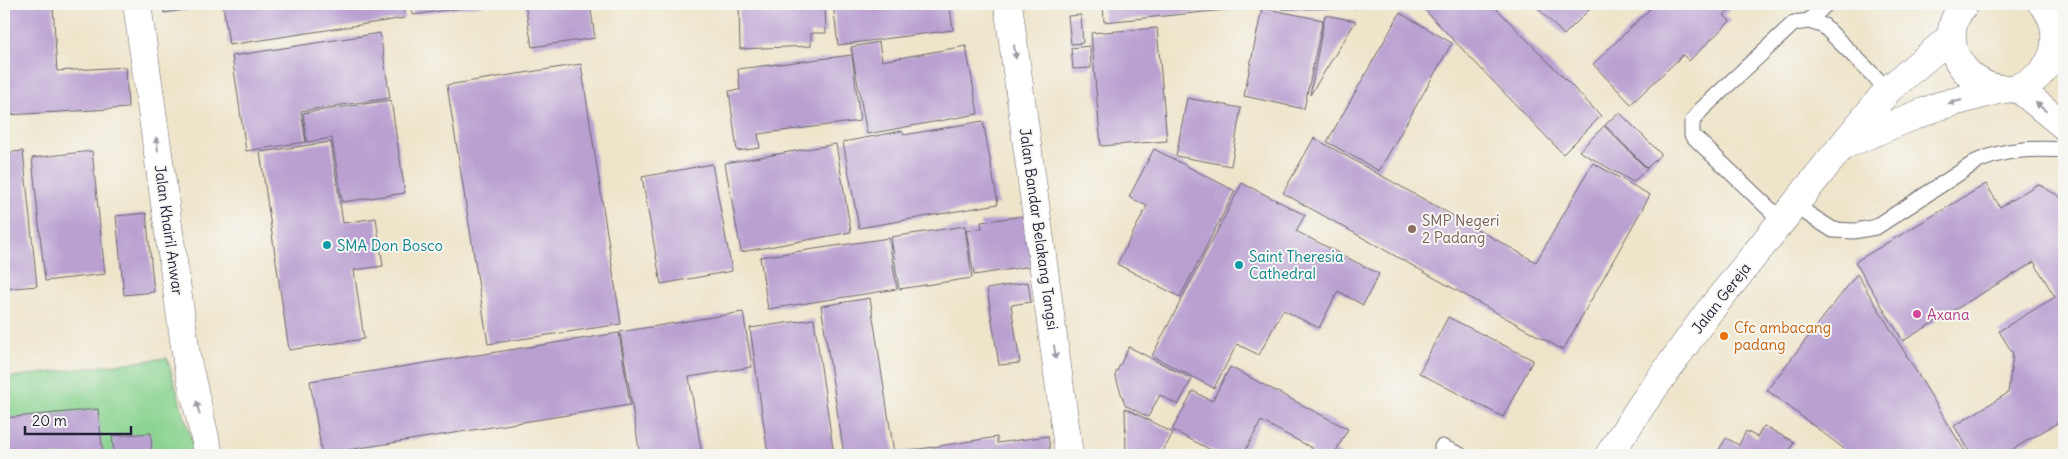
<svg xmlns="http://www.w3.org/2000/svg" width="2068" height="459" font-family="Delius,sans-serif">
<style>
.green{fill:#89d38f;stroke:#567a65}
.building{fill:#b9a0d1}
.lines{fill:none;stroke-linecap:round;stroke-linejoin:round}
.lane-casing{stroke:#69666d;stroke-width:17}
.secondary-casing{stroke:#69666d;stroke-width:29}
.lane{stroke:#fff;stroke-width:15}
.secondary{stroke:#fff;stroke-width:28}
.oneway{fill:#9c9ca7}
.education-dot{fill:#8d6e63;stroke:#f6f6f2;stroke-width:2}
.culture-dot{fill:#0f9aa8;stroke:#f6f6f2;stroke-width:2}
.hotel-dot{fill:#d1479c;stroke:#f6f6f2;stroke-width:2}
.food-dot{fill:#e8710a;stroke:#f6f6f2;stroke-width:2}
.labels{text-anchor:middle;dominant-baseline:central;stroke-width:4;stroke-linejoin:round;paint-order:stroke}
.education-label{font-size:15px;fill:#785e54;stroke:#f6f6f2;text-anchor:start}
.street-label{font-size:15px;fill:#22223b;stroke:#f6f6f2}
.culture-label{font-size:15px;fill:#0d838f;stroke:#f6f6f2;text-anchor:start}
.hotel-label{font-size:15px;fill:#b23c85;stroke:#f6f6f2;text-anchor:start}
.food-label{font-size:15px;fill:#c56008;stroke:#f6f6f2;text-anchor:start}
</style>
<rect width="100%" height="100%" fill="#f6f6f2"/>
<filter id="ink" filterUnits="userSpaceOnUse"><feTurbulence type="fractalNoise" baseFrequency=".02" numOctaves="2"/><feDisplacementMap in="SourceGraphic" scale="10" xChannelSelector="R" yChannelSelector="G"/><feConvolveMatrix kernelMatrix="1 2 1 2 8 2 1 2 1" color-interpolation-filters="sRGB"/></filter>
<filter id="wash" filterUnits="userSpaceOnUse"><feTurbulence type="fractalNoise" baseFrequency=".0096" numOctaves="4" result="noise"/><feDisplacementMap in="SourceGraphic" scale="20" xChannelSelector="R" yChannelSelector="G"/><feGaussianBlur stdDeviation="1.12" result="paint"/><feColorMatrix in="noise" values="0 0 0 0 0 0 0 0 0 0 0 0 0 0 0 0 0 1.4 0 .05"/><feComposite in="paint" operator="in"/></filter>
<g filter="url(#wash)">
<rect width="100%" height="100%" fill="#eee4c9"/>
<path class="green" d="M167 358 196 455H4V378Z"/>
<g id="blocks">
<path class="building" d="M4 4H53L57 71 126 67 128 108 7 115 6 88H4Z
M163 4H197L198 8 164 13Z
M223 4H403L405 18 229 45Z
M411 4H484V5L413 15Z
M525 4H590L595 38 532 47Z
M739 4H825L826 33H811V46L740 49Z
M833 4H956V8H950L953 30 838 45Z
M1103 4H1275V5L1104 22Z
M1281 4H1357V8L1281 9Z
M1419 4H1492L1601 116 1563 154Z
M1534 4H1586L1590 9 1564 35Z
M1655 4H1736L1724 15 1730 21 1689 61 1683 55 1631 104 1593 64Z
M1262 8 1323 20 1304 109 1244 96Z
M1400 13 1452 43 1379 171 1327 142Z
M1081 15 1083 43 1071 44 1068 16Z
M1325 15 1356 21 1310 95Z
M1157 28 1167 141 1101 146 1091 33Z
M380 33 390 98 301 111 306 142 246 151 232 56Z
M879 42 882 61 966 46 978 114 867 134 851 47Z
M1090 46 1091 68 1073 69 1071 48Z
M852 55 860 121 758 134 760 148 737 151 729 91 740 90 738 69Z
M581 64 621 324 488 344 447 85Z
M1187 98 1241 108 1231 166 1176 156Z
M391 100 405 193 342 202 332 138 307 142 303 113Z
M1619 112 1661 154 1647 168 1605 125Z
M983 121 998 204 859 228 843 142 902 131 904 135Z
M1604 126 1647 169 1633 182 1579 151Z
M1314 138 1536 262 1593 163 1650 195 1563 350 1283 193Z
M331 142 343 223 376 218 383 266 354 270 364 339 289 350 260 152Z
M836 144 851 232 741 252 725 163Z
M1154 149 1235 191 1180 297 1117 264 1147 206 1129 197Z
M23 151 37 286 4 289V153Z
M92 151 105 274 45 281 32 158Z
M712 164 732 271 661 284 642 177Z
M1242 183 1305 215 1296 231 1379 274 1363 305 1338 291 1319 328 1283 310 1259 355 1237 344 1214 388 1152 356Z
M1986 184 2000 207 2038 184 2064 199V375L2063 376 2064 379V419L2003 455H1972L1954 426 2008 393 2013 354 1999 331 2055 297 2034 262 1903 341 1855 262Z
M146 213 154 292 124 295 116 216Z
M1029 215 1038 265 974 275 966 231 982 228 981 222Z
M965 226 972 278 899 289 891 237Z
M889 238 897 289 768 309 760 257Z
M1857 274 1967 455H1852L1767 390Z
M1028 282 1031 302 1011 305 1020 363 999 365 987 289Z
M870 298 894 453 997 437V443L1048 436 1051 455H844L821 306Z
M743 312 752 367 689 377 702 455H640L620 332Z
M1448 317 1533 360 1503 417 1419 373Z
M814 319 834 455H768L750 328Z
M619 333 630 405 322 454 310 381Z
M1129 347 1192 379 1178 405 1160 395 1148 417 1125 405 1115 375Z
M1230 367 1348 429 1336 451 1342 455H1309L1312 448 1261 421 1243 455H1221L1172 430 1193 391 1212 401Z
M1125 408 1173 433 1161 455H1131L1126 453Z
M98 409 103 455H4V418Z
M1764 426 1794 442 1788 454 1790 455H1716L1726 438 1739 445 1746 431 1757 437Z
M151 433 152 455H114L112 436Z"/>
</g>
</g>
<g filter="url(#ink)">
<use href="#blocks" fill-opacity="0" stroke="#69666d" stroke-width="1"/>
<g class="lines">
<defs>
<path id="lane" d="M1809 21 1826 4
M1794 205 1833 230 1855 231 1876 227 1976 162C2004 149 2033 148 2064 150
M1782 221 1692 135V122L1701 110 1794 23 1809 21 1824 26 1888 90
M1442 447 1460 455"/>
<path id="secondary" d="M137 4 187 361 209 455
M1008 4 1069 455
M1965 4C1922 50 1992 119 2039 75 2046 68 2052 60 2054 50 2057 33 2055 16 2042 4
M2018 88 2064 126
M1847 144 1894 124 1939 106 2002 89
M1609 455 1643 403 1707 314 1841 147 1888 90 1952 36"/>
</defs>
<use href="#lane" class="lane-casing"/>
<use href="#secondary" class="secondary-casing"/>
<use href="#lane" class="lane"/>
<use href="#secondary" class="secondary"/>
</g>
<defs><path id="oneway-solid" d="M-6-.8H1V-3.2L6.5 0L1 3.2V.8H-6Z" transform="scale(1.25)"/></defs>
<g class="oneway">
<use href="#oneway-solid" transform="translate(1015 52) rotate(82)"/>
<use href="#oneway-solid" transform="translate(1955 102) rotate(165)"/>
<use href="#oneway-solid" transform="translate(2041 107) rotate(-140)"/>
<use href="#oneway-solid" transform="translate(157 144) rotate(-98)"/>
<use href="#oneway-solid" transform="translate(1055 352) rotate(82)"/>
<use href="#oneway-solid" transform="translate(198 408) rotate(-103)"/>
</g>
</g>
<circle class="education-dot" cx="1412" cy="229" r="5"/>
<g class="culture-dot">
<circle cx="327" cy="245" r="5"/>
<circle cx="1239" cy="265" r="5"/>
</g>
<circle class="hotel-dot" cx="1917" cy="314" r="5"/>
<circle class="food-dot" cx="1724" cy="336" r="5"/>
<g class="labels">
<g class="education-label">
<text x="1422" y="220">SMP Negeri<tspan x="1422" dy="17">2 Padang</tspan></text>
</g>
<g class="street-label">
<text transform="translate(1039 229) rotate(82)">Jalan Bandar Belakang Tangsi</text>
<text transform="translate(169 230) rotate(82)">Jalan Khairil Anwar</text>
<text transform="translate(1721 298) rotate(-52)">Jalan Gereja</text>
</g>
<g class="culture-label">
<text x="337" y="245">SMA Don Bosco</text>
<text x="1249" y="256">Saint Theresia<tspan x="1249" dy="17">Cathedral</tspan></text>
</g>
<g class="hotel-label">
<text x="1927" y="314">Axana</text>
</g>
<g class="food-label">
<text x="1734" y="327">Cfc ambacang<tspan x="1734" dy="17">padang</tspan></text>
</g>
</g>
<rect width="2068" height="459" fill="none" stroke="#f6f6f2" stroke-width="20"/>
<path d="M25 426v8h106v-8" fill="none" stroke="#22223b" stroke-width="2.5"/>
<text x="32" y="426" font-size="15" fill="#22223b" stroke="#f6f6f2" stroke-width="4" paint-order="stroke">20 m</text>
</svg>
